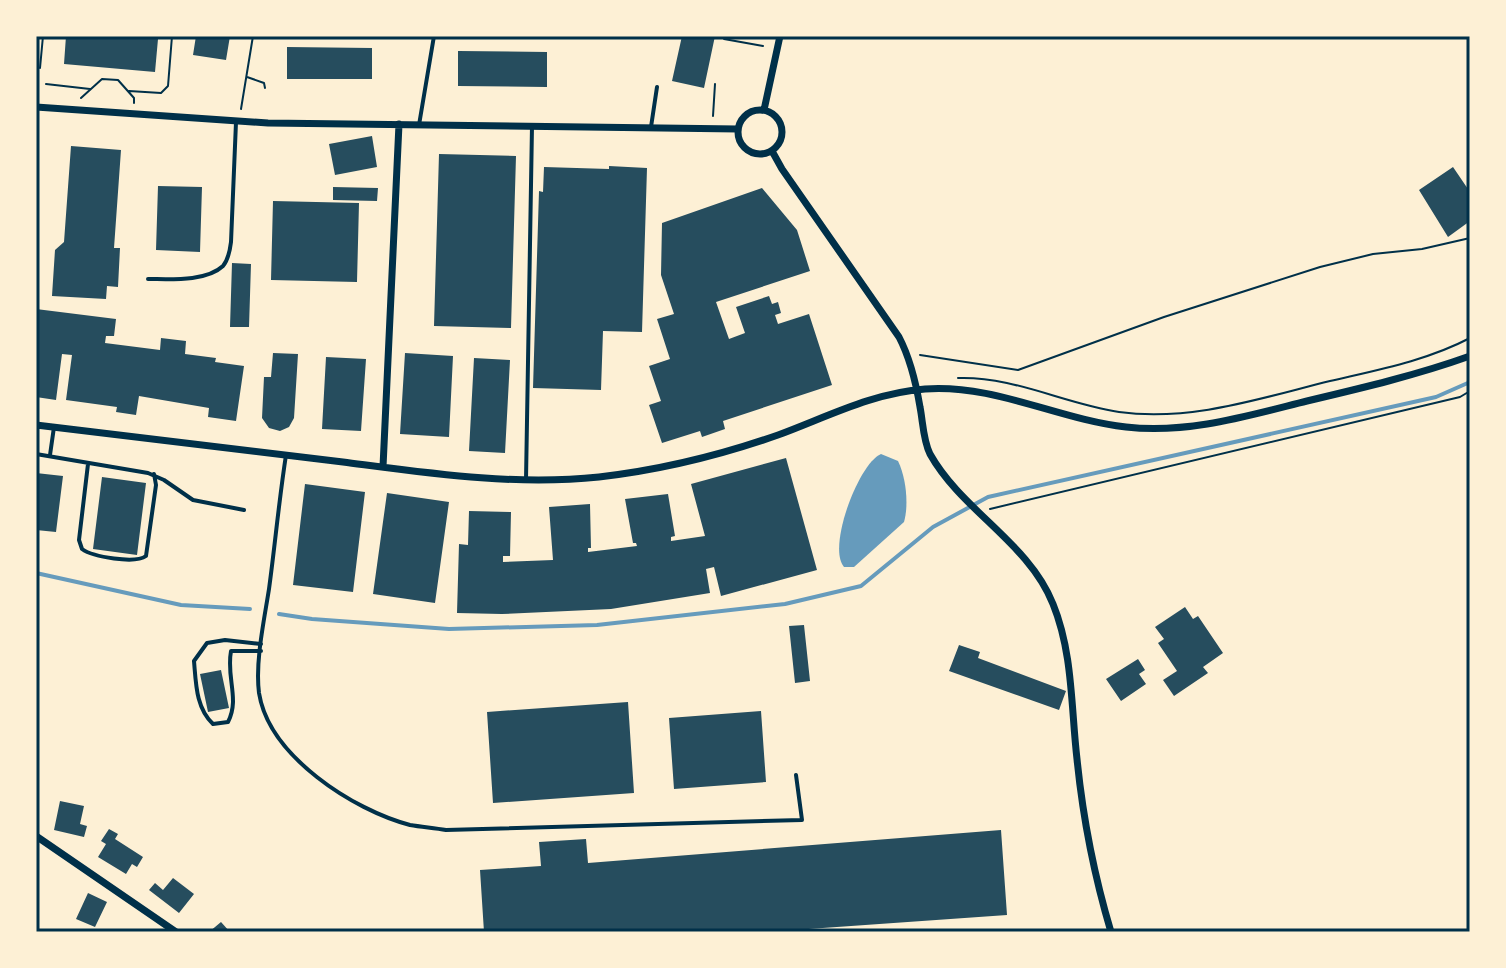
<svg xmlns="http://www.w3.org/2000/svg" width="1506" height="968" font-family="'Libre Baskerville',serif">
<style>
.water{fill:#669bbc}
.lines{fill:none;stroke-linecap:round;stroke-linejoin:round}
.stream{stroke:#669bbc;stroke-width:4}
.building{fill:#264d5e}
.path{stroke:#003049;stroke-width:2}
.service{stroke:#003049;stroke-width:4}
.minor{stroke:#003049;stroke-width:7}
.neatline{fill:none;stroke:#003049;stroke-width:3}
</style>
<rect width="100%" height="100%" fill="#fdf0d5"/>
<path class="water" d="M881 454 898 461C906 477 909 505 904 522L854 567H844C827 548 858 464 881 454Z"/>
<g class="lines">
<path class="stream" d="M36 573 181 605 250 609
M279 614 312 619 449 629 597 625 785 604 861 586 933 527 988 497 1436 397 1470 382"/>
</g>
<path class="building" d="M66 36H123L158 39 155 72 64 64Z
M196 36H230L226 60 193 55Z
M682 36H715L704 88 672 81Z
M287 47 372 48V79H287Z
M458 51 547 52V87L458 86Z
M372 136 377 167 335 175 329 144Z
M71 146 121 150 114 248H120L118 287 107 286 106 299 52 296 55 250 64 242Z
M439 154 516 156 511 328 434 326Z
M609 166 647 168 642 332 603 331 601 390 533 388 539 191 543 192 544 167 609 169Z
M1453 167 1470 192V221L1448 237 1419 190Z
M158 186 202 187 200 252 156 250Z
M333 187 378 188 377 201 333 200Z
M762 188 797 230 810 271 716 302 729 339 745 333 736 307 769 296 772 304 778 302 781 313 775 315 778 324 809 314 832 385 723 421 725 429 702 437 700 431 662 443 649 405 661 401 649 366 670 359 657 319 674 314 661 275 662 223Z
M273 201 359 203 357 282 271 280Z
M232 263 251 264 249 327H230Z
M36 309 116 319 114 336H106L105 343 160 350 161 338 186 341 185 354 216 358 215 362 244 366 236 421 208 417 209 408 139 396 136 415 116 412 117 407 66 400 72 355 62 354 56 400 36 397Z
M273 353 298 354 294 418 289 427 280 431 269 428 262 418 264 377H271Z
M405 353 453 356 449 437 400 434Z
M326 357 366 359 361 431 322 429Z
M474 358 510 360 505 453 469 451Z
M786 458 817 570 721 596 714 567 706 569 710 593 611 609 502 614 457 613 459 544 468 545 469 511 511 512 510 556H503V562L553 560 549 507 590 504 591 548H588V552L637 546 636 543H633L625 499 668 494 675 536 671 537V541L705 536 691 484Z
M36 473 63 476 56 532 36 530Z
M102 477 146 483 137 555 93 549Z
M305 484 365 492 353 592 293 585Z
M387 493 449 502 435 603 373 594Z
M1185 607 1193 619 1198 616 1223 653 1203 667 1208 673 1174 696 1163 680 1177 671 1158 643 1164 639 1155 627Z
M804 625 810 681 795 683 789 626Z
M959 645 980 652 978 658 1066 691 1059 710 949 671Z
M1138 659 1145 670 1139 674 1146 684 1121 701 1106 679Z
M221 670 229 708 208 712 200 674Z
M628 702 634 793 493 803 487 712Z
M761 711 766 782 674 789 669 718Z
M60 801 84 806 80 824 87 826 84 837 54 830Z
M109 829 118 834 115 839 143 857 137 867 132 864 126 874 98 857 106 844 101 841Z
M1001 830 1007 915 766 932H484L480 870 541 866 539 842 586 839 588 863Z
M173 878 194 894 179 913 149 890 155 883 163 890Z
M88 893 107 902 95 927 76 919Z
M221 922 230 932H209Z"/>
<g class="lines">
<path class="path" d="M724 39 763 46
M40 68 43 36
M247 77 264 83 265 88
M46 84 90 89
M129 91 161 93 168 86 172 36
M81 98 102 79 118 80 134 98V103
M241 109 253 36
M713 116 715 84
M920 355 1018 370 1164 317 1320 267 1373 254 1422 249 1470 238
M958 378C1013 376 1065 404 1119 412 1191 422 1261 398 1330 381 1377 370 1426 361 1470 338
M990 509 1460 397 1470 391"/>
<path class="service" d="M419 125 434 36
M651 127 657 87
M148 279C169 279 206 282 223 266 228 260 230 250 231 242L236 122
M36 454 148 473 164 480 193 500 244 510
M50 455 54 427
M286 455C279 500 275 545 269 589 264 621 255 662 259 693 269 756 353 810 410 825 422 827 434 828 446 830L802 820 796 775
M88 464 79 540 82 549C93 557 135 564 146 556L156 485 154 474
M526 480 532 126
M261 651H231C226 678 240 699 228 722L213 724C196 708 196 684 194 661L207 643 225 640 261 644"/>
<path class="minor" d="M36 107 268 123 738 129
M738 132a22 22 0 1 1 44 0a22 22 0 1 1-44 0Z
M764 110 780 36
M772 151 782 169 899 337C910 358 916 383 920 407 923 422 923 440 930 454 962 511 1029 543 1053 604 1073 653 1071 708 1077 759 1083 819 1094 875 1111 932
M36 425C138 437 240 450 343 462 428 473 513 486 599 477 660 470 721 455 778 435 827 417 872 393 925 389 995 384 1057 419 1126 427 1188 434 1247 416 1307 401 1362 388 1417 375 1470 356
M383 467 399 124
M36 836 176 932"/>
</g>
<rect width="1506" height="968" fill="none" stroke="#fdf0d5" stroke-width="76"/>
<rect x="38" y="38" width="1430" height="892" class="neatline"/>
</svg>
